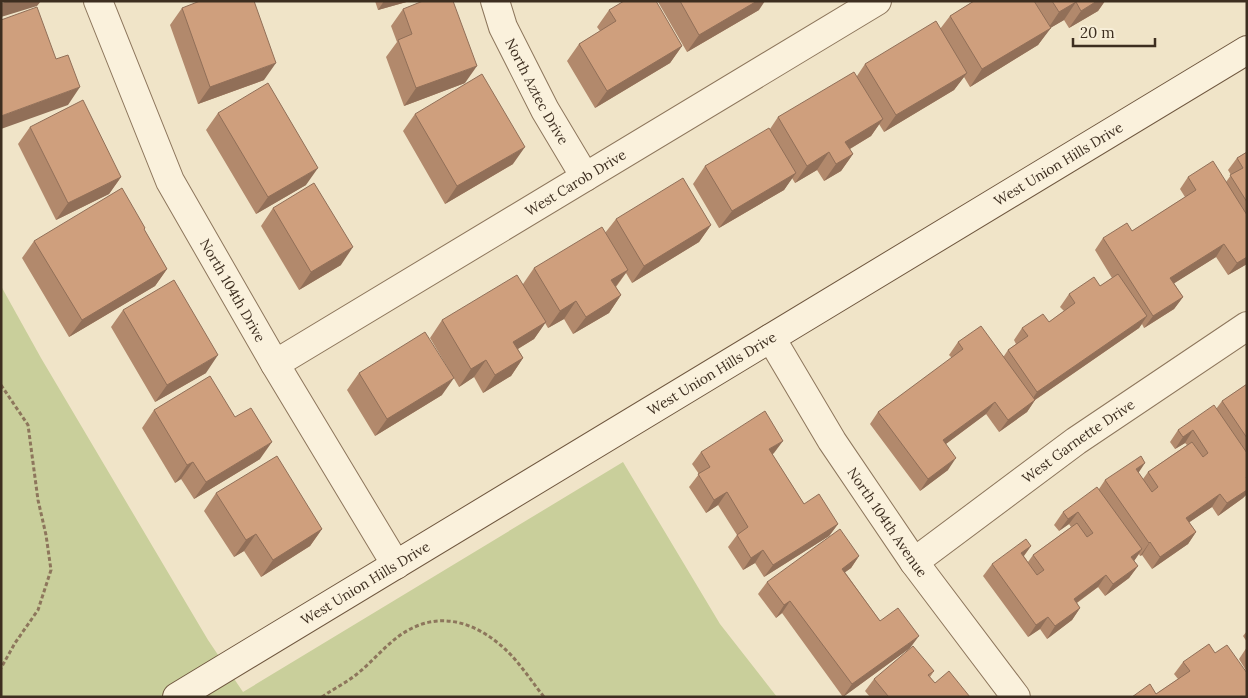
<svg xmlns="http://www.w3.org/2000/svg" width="1248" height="698" font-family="Lora,serif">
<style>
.green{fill:#c9cf9b}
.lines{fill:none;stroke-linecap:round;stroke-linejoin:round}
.minor-casing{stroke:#8d765c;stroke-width:30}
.secondary-casing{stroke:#6f573f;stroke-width:30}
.path{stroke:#8d765c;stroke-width:3;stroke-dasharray:4 2.5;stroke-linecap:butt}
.minor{stroke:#faf1dc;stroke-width:28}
.secondary{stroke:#faf1dc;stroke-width:28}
.wall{fill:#b2896c}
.shaded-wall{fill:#916f58}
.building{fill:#cf9f7d;stroke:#916f58}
.labels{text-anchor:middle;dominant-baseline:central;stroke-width:5;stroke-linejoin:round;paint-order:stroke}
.street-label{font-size:14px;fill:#3d2e20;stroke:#f7eed8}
</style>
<rect width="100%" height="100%" fill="#f0e4c8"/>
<path class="green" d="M1 286 41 358 208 640 243 692 623 462 720 624 777 697H1Z"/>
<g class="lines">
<defs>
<g id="minor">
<path id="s1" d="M98 1 170 181 275 364 396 565"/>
<path id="s2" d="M495 1 503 27 545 110 585 177"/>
<path id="s3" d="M771 338 832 441 914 562 1016 697"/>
<path id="s4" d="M275 364 877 1"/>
<path id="s5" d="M914 562 1076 441 1247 326"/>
</g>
<g id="secondary">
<path id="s6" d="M177 697 1247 50"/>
</g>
</defs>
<use href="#minor" class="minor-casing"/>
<use href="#secondary" class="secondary-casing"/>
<path class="path" d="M1 385 28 425 38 500 46 535 51 570 38 610 15 643 1 668
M322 697C333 689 346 683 357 674 372 662 384 647 399 636 439 607 480 623 511 655 523 668 533 683 544 697"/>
<use href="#minor" class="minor"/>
<use href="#secondary" class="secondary"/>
</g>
<path class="wall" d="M375 1H410L378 10Z
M659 1H757L759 10 687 52 658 2Z
M974 1H1105L1098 11 1069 28 1064 20 1050 28 1038 45 970 87 964 77 954 90 884 132 879 124 871 136 850 149 853 154 841 171 824 181 817 170 795 183 792 178 784 190 719 228 693 184 705 166 770 129 778 117 857 76 865 64 940 29 950 16Z
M182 8 264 80 198 104 170 25Z
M403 9 465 83 404 106 386 57 397 42 391 26Z
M609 10 682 46 670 63 595 108 567 61 579 44 600 31 597 27Z
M218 113 306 185 256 214 206 130Z
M415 114 513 164 445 204 403 131Z
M30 127 121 177 109 194 56 220 18 144Z
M1247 152V264L1228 275 1216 257 1174 283 1183 297 1174 309 1144 328 1142 324 1139 328 1035 400 1027 412 999 432 986 414 946 444 948 470 920 491 870 424 878 412 952 358 949 355 958 342 1004 356 1008 350 1016 344 1014 340 1022 328 1049 322 1064 311 1060 307 1069 294 1100 286 1112 278 1095 250 1103 238 1132 231 1185 197 1180 189 1188 177 1226 182 1231 175 1228 170 1237 158Z
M273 208 341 265 299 290 261 226Z
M616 219 711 225 699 242 632 283 626 273 616 287 621 295 609 313 573 334 564 319 548 328 545 323 534 339 518 349 523 358 511 376 483 393 474 377 459 387 430 338 442 320 523 284 534 268 605 233Z
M144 229 167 269 155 286 69 337 22 258 34 241Z
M123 310 206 373 155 402 111 327Z
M359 373 442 395 375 436 347 390Z
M1247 384V494L1243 498 1218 516 1212 507 1189 522 1196 532 1188 544 1152 569 1142 555 1140 556 1139 554 1134 561 1138 566 1129 578 1105 596 1098 587 1077 603 1080 608 1072 620 1047 639 1040 629 1028 637 983 576 992 564 1031 546 1024 556 1028 562 1033 555 1071 527 1069 524 1059 531 1054 525 1063 512 1099 489 1105 480 1138 473 1143 479 1148 472 1187 445 1185 443 1175 449 1170 442 1178 430 1216 409 1222 401Z
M154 410 260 459 194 499 181 479 175 483 142 428Z
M701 452 774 453 772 454 804 504 838 524 829 536 764 577 755 563 743 570 728 547 737 535 718 505 706 513 689 487 699 474 692 464Z
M216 493 322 529 310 546 261 577 244 551 234 557 204 511Z
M859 556 851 568 845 572 880 621 910 648 843 697 782 613 776 618 758 594 767 582Z
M1247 631V642L1243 636Z
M1247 647V672L1239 659Z
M1215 653 1247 697H1132L1156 694 1178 679 1174 674 1183 662Z
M934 671 930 677 935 683 970 697H870L865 691 874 679Z"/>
<path class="shaded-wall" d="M8 1H41L37 6 1 17V3Z
M384 1H410L378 10Z
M757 1H765L759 10 687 52 699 35Z
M1097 1H1105L1098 11 1069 28 1081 11Z
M1076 2 1064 20 1047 30 1059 12Z
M1051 28 1038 45 970 87 982 69Z
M682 46 670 63 595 108 607 91Z
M276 63 264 80 198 104 210 87Z
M477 66 465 83 404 106 416 88Z
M967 73 954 90 884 132 896 115Z
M80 87 68 105 1 129V116Z
M883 119 871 136 833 159 845 142Z
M525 147 513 164 445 204 457 186Z
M829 152 817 170 795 183 807 166Z
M853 154 841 171 824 181 836 164Z
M318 168 306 185 256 214 268 197Z
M796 173 784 190 719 228 732 211Z
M121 177 109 194 56 220 68 203Z
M711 225 699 242 632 283 644 266Z
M1224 244 1216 257 1162 291 1170 278Z
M353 247 341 265 299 290 311 272Z
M1247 257V264L1228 275 1237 263Z
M167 269 155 286 69 337 82 320Z
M628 270 615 287 611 280Z
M621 295 609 313 573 334 586 317Z
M1183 297 1174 309 1144 328 1153 316Z
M576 301 564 319 548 328 560 311Z
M1147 316 1139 328 1029 404 1037 392Z
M546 322 534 339 501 359 513 342Z
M218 355 206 373 155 402 167 385Z
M523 358 511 376 483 393 495 375Z
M486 360 474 377 459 387 471 369Z
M454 378 442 395 375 436 387 419Z
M1035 400 1027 412 999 432 1008 420Z
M995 402 986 414 935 452 943 440Z
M1193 430 1185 443 1175 449 1183 437Z
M783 441 774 453 761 462 769 449Z
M272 442 260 459 194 499 206 482Z
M956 458 948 470 920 491 928 479Z
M193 462 181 479 175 483 187 465Z
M1145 463 1137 475 1136 469Z
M1247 490V494L1243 498 1218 516 1227 503Z
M727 492 718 505 706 513 714 500Z
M1220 494 1212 507 1178 530 1186 518Z
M1078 512 1069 524 1059 531 1068 519Z
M838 524 829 536 764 577 773 565Z
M322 529 310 546 261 577 273 560Z
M1196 532 1188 544 1152 569 1160 557Z
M256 534 244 551 234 557 246 540Z
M1150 542 1142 555 1140 556 1149 543Z
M1031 546 1022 558 1021 553Z
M1142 549 1134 561 1131 557Z
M763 550 755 563 743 570 751 558Z
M859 556 851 568 833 581 842 569Z
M1138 566 1129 578 1105 596 1113 584Z
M1106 575 1098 587 1065 611 1074 599Z
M790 601 782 613 776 618 784 605Z
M1080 608 1072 620 1047 639 1055 626Z
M1048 617 1040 629 1028 637 1036 625Z
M919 636 910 648 843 697 852 684Z"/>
<path class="building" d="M200 1H254L276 63 210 87 182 8Z
M423 1H453L477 66 416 88 398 40 412 34 403 9Z
M624 1H656L682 46 607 91 579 44 616 21 609 10Z
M680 1H757L699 35Z
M974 1H1034L1051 28 982 69 950 16Z
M1052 1H1097L1081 11 1076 2 1059 12Z
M37 7 56 59 68 55 80 87 1 116V20Z
M936 21 967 73 896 115 865 64Z
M854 72 883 119 845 142 853 154 836 164 829 152 807 166 778 117Z
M482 74 525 147 457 186 415 114Z
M268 83 318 168 268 197 218 113Z
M83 100 121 177 68 203 30 127Z
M769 128 796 173 732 211 705 166Z
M1247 152V202L1230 175 1243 168 1237 158Z
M1213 161 1247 215V257L1237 263 1224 244 1170 278 1183 297 1153 316 1103 238 1127 223 1132 231 1196 190 1188 177Z
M683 178 711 225 644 266 616 219Z
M314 183 353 247 311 272 273 208Z
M122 188 145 228 144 229 167 269 82 320 34 241Z
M602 227 628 270 611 280 621 295 586 317 576 301 560 311 534 268Z
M1118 274 1147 316 1037 392 1008 350 1028 336 1022 328 1043 314 1049 322 1075 303 1069 294 1094 277 1100 286Z
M517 275 546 322 513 342 523 358 495 375 486 360 471 369 442 320Z
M174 280 218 355 167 385 123 310Z
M981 326 1035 400 1008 420 995 402 943 440 956 458 928 479 878 412 963 349 958 342Z
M425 332 454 378 387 419 359 373Z
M210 376 235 417 251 408 272 442 206 482 193 462 187 465 154 410Z
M1247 384V438L1222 401Z
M1214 405 1247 453V476L1246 477 1247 479V490L1227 503 1220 494 1186 518 1196 532 1160 557 1150 542 1149 543 1105 480 1141 456 1145 463 1136 469 1152 492 1158 487 1148 472 1192 442 1203 457 1208 453 1193 430 1183 437 1178 430Z
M765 411 783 441 769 449 804 504 819 494 838 524 773 565 763 550 751 558 737 535 748 527 727 492 714 500 698 474 710 467 701 452Z
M277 456 322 529 273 560 256 534 246 540 216 493Z
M1097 487 1142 549 1131 557 1138 566 1113 584 1106 575 1074 599 1080 608 1055 626 1048 617 1036 625 992 564 1026 539 1031 546 1021 553 1037 575 1044 570 1033 555 1077 523 1087 537 1093 533 1078 512 1068 519 1063 512Z
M840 529 859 556 842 569 880 621 898 608 919 636 852 684 790 601 784 605 767 582Z
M1209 644 1215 653 1227 645 1247 673V697H1132L1150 684 1156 694 1190 671 1183 662Z
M913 646 934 671 928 675 935 683 949 671 970 697H888V696L874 679Z"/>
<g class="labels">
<g class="street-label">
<text stroke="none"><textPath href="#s2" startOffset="100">North Aztec Drive</textPath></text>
<text stroke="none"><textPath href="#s6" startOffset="1030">West Union Hills Drive</textPath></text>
<text stroke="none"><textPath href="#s4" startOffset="351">West Carob Drive</textPath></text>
<text stroke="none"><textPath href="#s1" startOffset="320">North 104th Drive</textPath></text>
<text stroke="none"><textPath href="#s6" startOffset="625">West Union Hills Drive</textPath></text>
<text stroke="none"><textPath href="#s5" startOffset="204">West Garnette Drive</textPath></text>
<text stroke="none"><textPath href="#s3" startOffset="218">North 104th Avenue</textPath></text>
<text stroke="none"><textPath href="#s6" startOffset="220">West Union Hills Drive</textPath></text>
</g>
</g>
<rect width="1248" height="698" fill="none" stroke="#3d2e20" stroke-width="5"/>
<path d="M1073 38v8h82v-8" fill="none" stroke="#3d2e20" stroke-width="2.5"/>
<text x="1080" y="38" font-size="15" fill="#3d2e20" stroke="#f7eed8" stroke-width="4" paint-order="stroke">20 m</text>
</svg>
